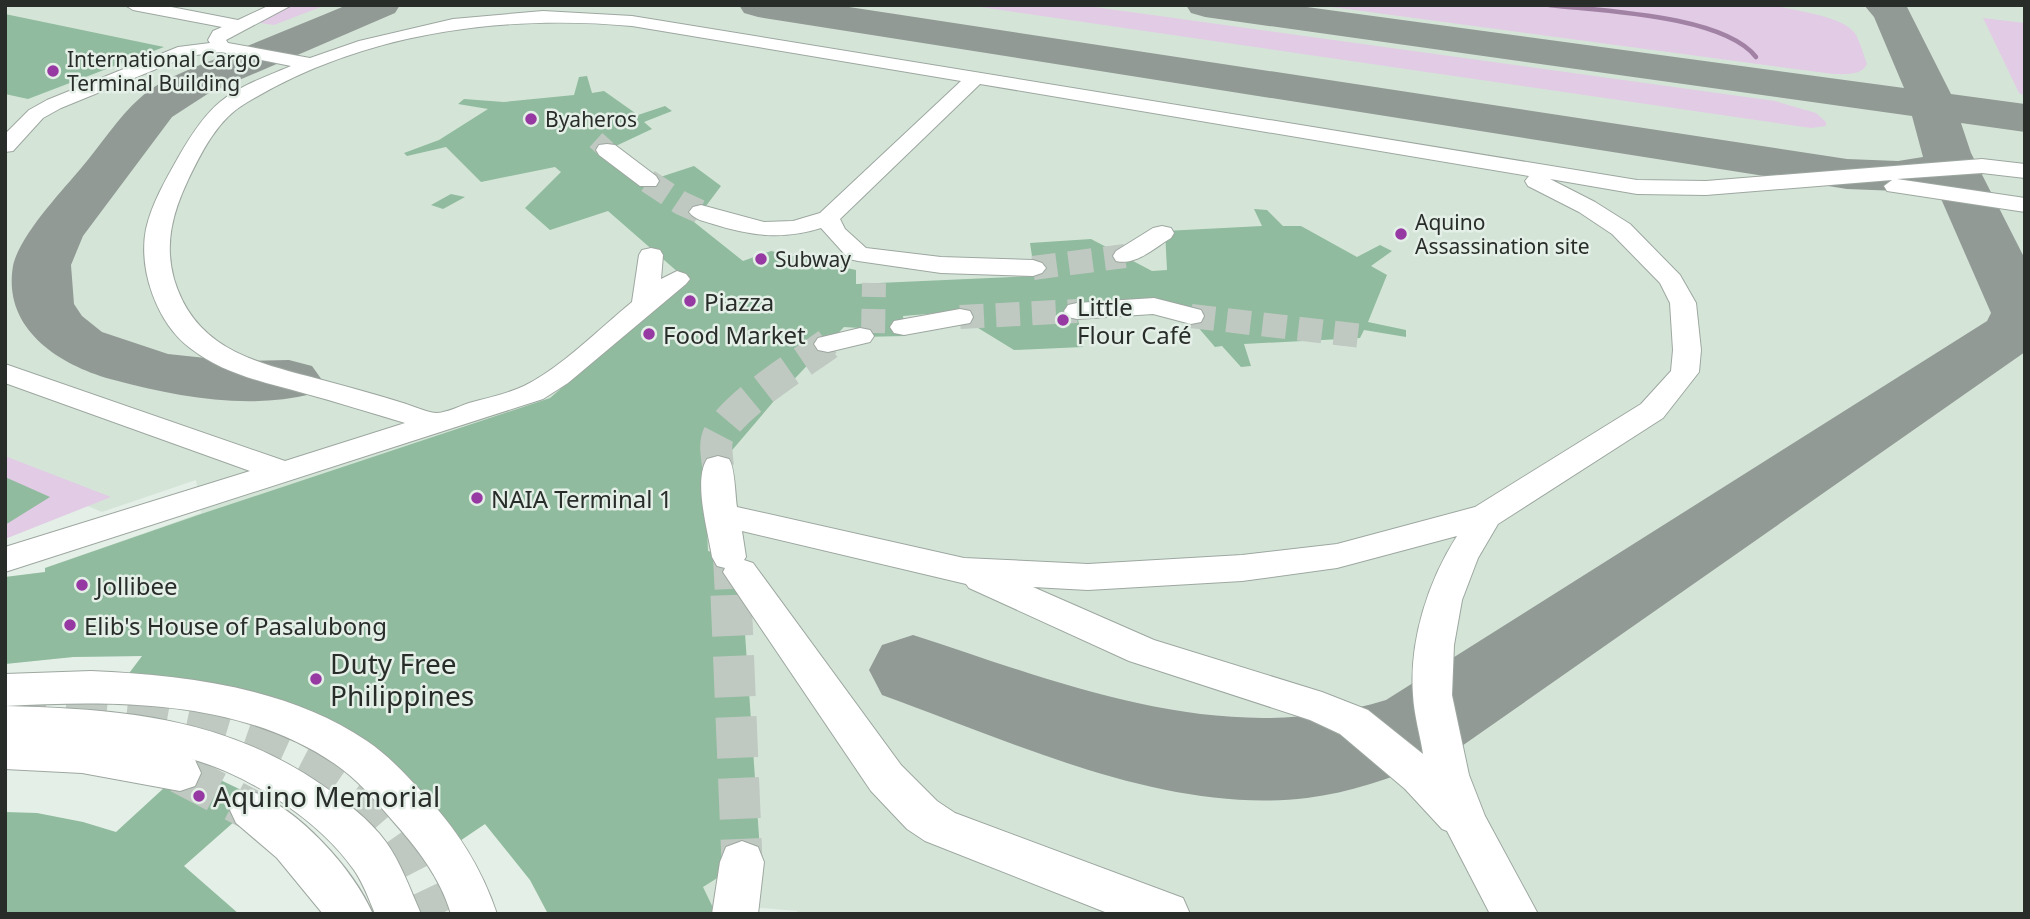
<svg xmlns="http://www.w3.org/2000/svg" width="2030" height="919" font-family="'Noto Sans',sans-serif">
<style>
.built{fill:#d4e5d8}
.green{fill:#e2cbe4}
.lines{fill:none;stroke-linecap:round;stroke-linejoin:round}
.stream{stroke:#a182a4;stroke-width:4.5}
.taxiway{fill:#929a95;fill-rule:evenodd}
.building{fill:#90bb9e}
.minor-tunnel-far3{stroke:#bfc8c1;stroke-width:19;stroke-dasharray:19 10;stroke-linecap:butt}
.minor-tunnel-far2{stroke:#bfc8c1;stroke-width:24;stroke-dasharray:24 12;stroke-linecap:butt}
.minor-tunnel-far1{stroke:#bfc8c1;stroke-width:32;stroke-dasharray:32 16;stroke-linecap:butt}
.minor-tunnel{stroke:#bfc8c1;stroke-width:41;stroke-dasharray:41 20;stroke-linecap:butt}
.minor-casing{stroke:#9da7a0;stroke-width:2}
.minor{fill:#fff;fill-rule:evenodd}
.poi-dot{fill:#9739a2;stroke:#e4efe7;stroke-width:2.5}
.labels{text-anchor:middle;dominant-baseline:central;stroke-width:5;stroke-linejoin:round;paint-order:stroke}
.far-poi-label{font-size:21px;fill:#292d2a;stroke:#e4efe7;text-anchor:start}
.poi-label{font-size:24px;fill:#292d2a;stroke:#e4efe7;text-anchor:start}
.near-poi-label{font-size:28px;fill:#292d2a;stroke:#e4efe7;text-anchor:start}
</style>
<rect width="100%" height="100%" fill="#e4efe7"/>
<path class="built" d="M5 5H2025V914H796L797 911 739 906 728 914 530 880 485 824 478 828 141 656 73 657 5 664V577L45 572V568L201 513 196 480 102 512 5 471Z"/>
<path class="green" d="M286 5H326L274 25 248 21Z
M967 5H1080L1775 101 1816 113 1826 122V126L1811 128Z
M1317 5H1773C1793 10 1842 16 1854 32 1860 40 1863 54 1867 64 1861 76 1845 74 1833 74Z
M1983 18 2025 23V96L2019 93Z
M5 456 111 497 5 539Z"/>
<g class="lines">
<path class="stream" d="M1549 5C1601 11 1723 15 1756 57"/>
<path class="taxiway" d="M347 5H400L395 13 209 93 172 117 83 236 71 265 74 304 82 316 102 332 168 354 234 361 289 360 312 366 322 380 312 394C247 410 178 397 114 380 61 366 2 330 13 266 19 236 62 191 82 167 101 145 118 117 140 98 163 77 197 67 225 55 265 39 306 22 347 5Z
M739 5H836L1847 159 1898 161 1923 157 1912 116 1205 17 1191 13 1186 5H1292L1904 88 1874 17 1864 5H1906L1951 94 2025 104V132L1961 123 1971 153 2025 259V352L1449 755C1404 773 1356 792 1307 798 1165 815 1013 742 882 695L869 670 882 645 913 635C1067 685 1223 750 1386 700L1987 321 1991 313 1935 185 1898 191 1847 189 758 17 744 13Z"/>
</g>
<path class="building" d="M5 14 164 47 28 99 5 94Z
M587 76 592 93 604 91 638 115 665 106 672 111 644 122 652 129 603 152 642 183 694 166 721 186 694 222 743 261 771 251 856 270V284L1035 276 1030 243 1091 239 1152 271 1167 270 1165 231 1262 226 1254 209 1267 210 1283 226H1301L1357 257 1380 245 1392 251 1371 266 1387 275 1368 322 1406 330V337L1364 330 1360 338 1244 344 1251 366 1241 367 1222 346 1215 347 1178 304 1076 307 1083 347 1014 350 952 312 903 316 906 336 860 337 859 328 844 327 779 395 705 482 708 551 740 561 760 851 703 887 716 914H548L530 880 485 824 451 847 348 744 121 684 142 656 73 657 5 664V577L45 572V568L201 514 550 398 687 280 608 211 550 230 525 208 561 172 555 167 481 182 446 147 407 156 404 153 439 140 488 109 458 104 464 99 504 102 574 95 579 77Z
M451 194 465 197 443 209 431 205Z
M5 477 50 497 5 525Z
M189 765 260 799 184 866 239 914H5V812L37 813 83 822 116 832Z"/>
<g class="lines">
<path class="minor-tunnel-far3" d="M596 140 607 150"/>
<path class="minor-tunnel-far2" d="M648 181 681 203 701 212
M1033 268 1125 256
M1191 316 1362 336
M960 317 1077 311
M873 333 874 283
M826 346 828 344"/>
<path class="minor-tunnel-far1" d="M718 466C717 456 714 443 719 434 736 403 799 365 828 344
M729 557 731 596"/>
<path class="minor-tunnel" d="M731 595 742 862
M5 706C122 707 237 716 337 782 353 793 371 803 384 817 409 845 424 881 440 914
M180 773 251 810"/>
<defs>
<path id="minor" d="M125 5H161L238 20 270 5H292L226 40 228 43 310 58 359 41 453 19 543 11 632 16 1637 180 1706 181 1982 159 2025 164V178L1982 173 1897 179 2025 198V212L1887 191 1884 186 1892 180 1706 195 1637 194 1550 179 1595 202 1630 224 1680 275 1696 303 1701 350 1699 372 1663 418 1498 524 1478 558 1462 600 1454 645 1452 695 1469 775 1485 816 1538 914H1490L1447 831 1442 829 1405 789 1340 734 1310 720 1129 661 969 588 966 584 742 531 746 557 744 560 753 563 901 765 937 801 955 813 1183 898 1190 914H1110L925 841 907 829 871 791 729 581 723 572 725 568 717 566 712 557C708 531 693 481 707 459L718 456 729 459C735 468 735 493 737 507L964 558 1088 564 1242 555 1337 544 1475 507 1641 404 1671 371 1673 350 1670 303 1660 283 1612 234 1579 212 1528 186 1525 181 1529 176 980 84 840 219 845 229 866 248 941 257 1033 260 1042 263 1046 268 1042 273 1033 276 941 273 858 261 849 259 821 228C783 240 751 236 713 224 704 221 695 220 689 212L693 207 701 205 764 222 793 221 820 213 961 81 632 26C500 14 361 33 246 103 218 119 202 151 188 180 173 212 164 243 174 279 196 353 261 363 326 381 352 388 378 395 403 403 413 406 426 412 436 413 446 413 460 406 469 403 487 398 507 394 524 386 562 367 599 329 632 302L639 255 642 250 651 248 660 250 663 255 661 279 677 271 686 274 690 279 686 284 568 383 543 399 5 572V547L250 471 5 383V364L285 461 405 423C371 413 337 402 303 393 264 382 223 374 190 348 157 323 138 270 146 229 152 203 166 179 179 156 190 137 203 116 220 102 240 85 268 76 291 66L221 52 188 56 61 108 43 118 13 151 5 152V134L29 110 47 100 178 47 210 43 208 40 213 31 222 27 133 10ZM1457 536C1428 581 1409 641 1413 695 1414 715 1420 735 1423 754L1368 710 1322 692 1154 640 1033 587 1088 590 1242 581 1337 568Z
M607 144 615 145 656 176 659 181 656 186H640L599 155 596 150 599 145Z
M1162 226 1171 228 1174 233 1171 238C1154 248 1136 266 1116 261L1113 256 1116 251 1153 228Z
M1154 298 1201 310 1204 316 1201 322 1191 324 1153 314 1077 319 1068 317 1064 311 1068 305 1077 303Z
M960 309 970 311 973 317 970 323 904 335 894 333 890 327 894 321Z
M860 328 870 330 874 336 870 342 828 352 818 350 814 344 818 338Z
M91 671C184 675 288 687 367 741 388 755 405 774 422 792 456 828 481 866 497 914H451C440 877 417 848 392 820 375 800 357 779 335 764 240 699 115 700 5 706V674Z
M5 706C121 709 224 717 322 785 345 801 369 819 386 842 401 863 410 889 421 914H375C369 899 363 883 354 870 319 820 249 775 191 759L195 760 201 773 195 786 180 791 82 773 5 769Z
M251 791C298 808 353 868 373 914H323L277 858 236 823 230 810 236 797Z
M742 841 758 847 764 862 758 914H712L720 862 726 847Z"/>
</defs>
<use href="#minor" class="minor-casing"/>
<use href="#minor" class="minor"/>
</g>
<g class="poi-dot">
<circle cx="53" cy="71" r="7"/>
<circle cx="531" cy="119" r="7"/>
<circle cx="1401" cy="234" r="7"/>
<circle cx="761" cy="259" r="7"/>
<circle cx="690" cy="301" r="7"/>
<circle cx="1063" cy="320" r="7"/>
<circle cx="649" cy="334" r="7"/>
<circle cx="477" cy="498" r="7"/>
<circle cx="82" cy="585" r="7"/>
<circle cx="70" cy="625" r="7"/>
<circle cx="316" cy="679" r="7"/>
<circle cx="199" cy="796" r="7"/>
</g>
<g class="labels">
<g class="far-poi-label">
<text x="67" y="59">International Cargo<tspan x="67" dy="24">Terminal Building</tspan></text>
<text x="545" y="119">Byaheros</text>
<text x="1415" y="222">Aquino<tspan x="1415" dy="24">Assassination site</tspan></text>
<text x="775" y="259">Subway</text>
</g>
<g class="poi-label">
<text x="704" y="301">Piazza</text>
<text x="1077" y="306">Little<tspan x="1077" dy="28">Flour Café</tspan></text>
<text x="663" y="334">Food Market</text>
<text x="491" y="498">NAIA Terminal 1</text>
<text x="96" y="585">Jollibee</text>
<text x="84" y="625">Elib's House of Pasalubong</text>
</g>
<g class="near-poi-label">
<text x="330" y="663">Duty Free<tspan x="330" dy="32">Philippines</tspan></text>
<text x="213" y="796">Aquino Memorial</text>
</g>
</g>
<rect width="2030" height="919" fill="none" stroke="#292d2a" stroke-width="14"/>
</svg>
